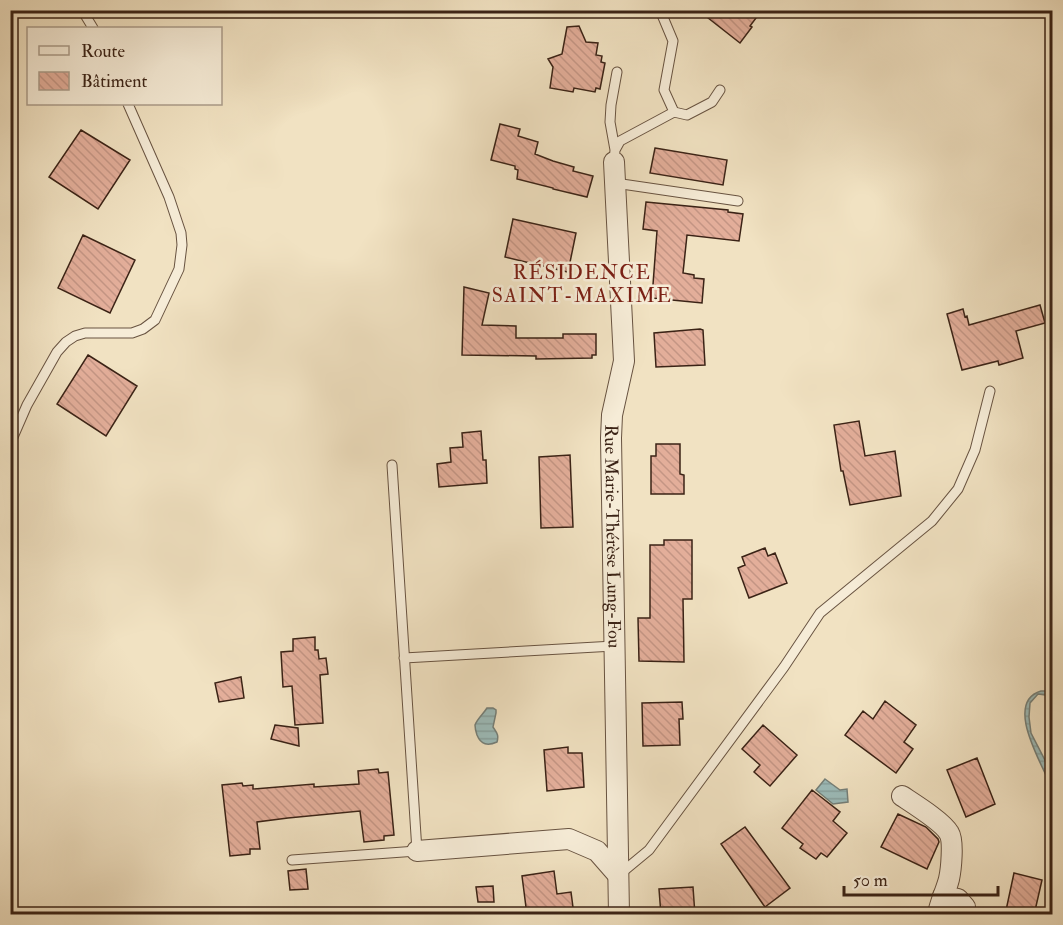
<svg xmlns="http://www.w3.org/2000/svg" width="1063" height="925" font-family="'IM FELL Double Pica',serif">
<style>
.water{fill:url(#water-rules);stroke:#757f78;stroke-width:1.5}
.building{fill:url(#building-back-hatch);stroke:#3b2316;stroke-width:1.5}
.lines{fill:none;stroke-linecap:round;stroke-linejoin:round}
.service-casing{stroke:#685341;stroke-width:11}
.minor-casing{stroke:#685341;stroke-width:22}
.service{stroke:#f6ecd7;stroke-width:9}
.minor{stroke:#f6ecd7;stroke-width:20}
.labels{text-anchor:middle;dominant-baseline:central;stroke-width:5;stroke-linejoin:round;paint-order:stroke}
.street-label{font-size:18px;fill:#3b2316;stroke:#f6ecd7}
.neighbourhood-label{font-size:20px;letter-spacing:1.5px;fill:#7a1f14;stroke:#f6ecd7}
</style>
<defs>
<pattern id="water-rules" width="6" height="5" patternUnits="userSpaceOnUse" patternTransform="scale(1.5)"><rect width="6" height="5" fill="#9cbcba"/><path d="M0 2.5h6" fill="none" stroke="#87a19f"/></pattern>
<pattern id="building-back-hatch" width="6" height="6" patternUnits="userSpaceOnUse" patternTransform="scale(1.5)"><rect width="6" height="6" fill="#e3ae9a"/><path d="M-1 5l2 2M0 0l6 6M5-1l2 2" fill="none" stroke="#c49584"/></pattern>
</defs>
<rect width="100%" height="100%" fill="#f1e2c2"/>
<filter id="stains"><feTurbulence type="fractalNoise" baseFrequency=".00333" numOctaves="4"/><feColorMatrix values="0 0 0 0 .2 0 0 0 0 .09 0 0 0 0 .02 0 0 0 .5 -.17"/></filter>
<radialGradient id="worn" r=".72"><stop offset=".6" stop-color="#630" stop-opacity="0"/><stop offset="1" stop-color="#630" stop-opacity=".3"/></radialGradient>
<path class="water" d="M1041 691H1052V696L1038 694 1030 703 1029 717 1031 733 1048 766 1052 767V826C1049 812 1053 798 1050 784 1041 762 1004 702 1041 691Z
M487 708H493L496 710V713L493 727C497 733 499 735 497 742 488 746 481 745 477 735 476 732 475 728 475 725 477 719 484 713 487 708Z
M825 779 840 790 847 789 848 802 833 804 816 790Z"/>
<path class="building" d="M698 10H762L750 26 752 27 740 43Z
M579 26 586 42 598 43 596 55 602 56 601 62 605 63 600 89 596 88 595 92 574 88 573 92 550 88 553 67 548 59 562 54 567 27Z
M500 124 520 129 518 136 538 142 535 154 553 161 574 167 573 171 593 176 587 197 553 189V188L517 179 518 170 515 169V166L491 160Z
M81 130 130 160 98 209 49 177Z
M655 148 727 160 723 185 650 173Z
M646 202 728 210V212L743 214 739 241 687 235 683 273 694 275V278L704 279 702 303 652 298 657 231 643 229Z
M513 219 576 233 568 272 505 257Z
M83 235 135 260 110 313 58 288Z
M464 287 489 293 482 325 516 326V338H563V334H596V355H592V358L536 359V356L462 355Z
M1040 305 1045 323 1016 331 1023 358 999 365 998 361 962 370 947 314 963 309 965 317 967 316 969 325Z
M700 329 703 330 705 365 656 367 654 333Z
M88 355 137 386 106 436 57 404Z
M859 421 865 456 895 451 901 496 850 505 843 471H841L834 425Z
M481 431 483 460H486L487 483 439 487 437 464 451 462 450 448 463 447 462 433Z
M656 444H680V474L684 475V494H651V456H656Z
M570 455 573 527 541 528 539 457Z
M664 540H692V599H683L684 662 639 661 638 618H650V545H664Z
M765 548 768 556 775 553 787 583 749 598 738 568 745 565 742 557Z
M315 637V650H318L319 659 326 658 328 674 320 675 323 723 295 725 292 686 283 687 281 652 293 651V639Z
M241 677 244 698 219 702 215 683Z
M885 701 916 725 904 742 913 749 896 773 845 735 863 711 873 719Z
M682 702 683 719H679L680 745 643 746 642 703Z
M275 725 298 728 299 746 271 739Z
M763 725 797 755 770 786 754 772 760 765 742 749Z
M568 747V753H582L584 787 547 791 544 750Z
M977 758 995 804 966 817 947 770Z
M378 769 379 773 388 772 394 835 384 836V840L364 842 360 811 288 818 257 822 260 849H250V854L230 856 222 785 242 783 243 786 253 785V789L314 784V787L359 784 358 771Z
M812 790 840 812 833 821 847 833 827 857 821 853 816 859 800 848 803 844 782 828Z
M898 814 926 827 938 839 939 842 927 869 881 847Z
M745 827 790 888 765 907 721 844Z
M306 869 308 889 290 890 288 871Z
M554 871 557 894 571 892 574 915H527L522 876Z
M1014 873 1042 880 1034 915H1005Z
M493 886 494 902H478L476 887Z
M693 887 695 915H661L659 889Z"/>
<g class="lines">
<defs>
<path id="service" d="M82 10 93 28
M674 112 687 115 712 102 720 90
M615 150 610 122 611 105 617 72
M614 162 615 150 620 141 674 112 664 90 673 41 660 10
M615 183 738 201
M10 444 27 405 57 352 66 342 75 336 85 333H132L143 329 155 320 179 269 182 245 181 233 169 197 128 104
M404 658 614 646
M292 860 417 851 392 465
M620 874 649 850 784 667 820 613 932 521 958 489 975 450 990 391"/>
<g id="minor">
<path id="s1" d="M614 162 624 361 612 415 611 438 619 914"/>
<path d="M902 796C914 804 943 822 949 833 954 841 951 870 949 879 946 891 940 902 938 914"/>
<path d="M417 851 569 839 597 851 618 875"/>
<path d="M943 896 958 899 965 907 964 914"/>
</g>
</defs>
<use href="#service" class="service-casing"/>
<use href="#minor" class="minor-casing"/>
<use href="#service" class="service"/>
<use href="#minor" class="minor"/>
</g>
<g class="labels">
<g class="street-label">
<text stroke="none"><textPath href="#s1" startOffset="376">Rue Marie-Thérèse Lung-Fou</textPath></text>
</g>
<g class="neighbourhood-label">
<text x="582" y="272">RÉSIDENCE<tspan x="582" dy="23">SAINT-MAXIME</tspan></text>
</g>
</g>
<rect width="1063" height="925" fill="none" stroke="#f1e2c2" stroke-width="36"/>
<rect x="12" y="12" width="1039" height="901" fill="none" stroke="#3b2316" stroke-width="3"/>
<rect x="18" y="18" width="1027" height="889" fill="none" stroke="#3b2316" stroke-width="1.5"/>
<rect x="27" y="27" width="195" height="78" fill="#f6ecd7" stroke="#ab9c8a" stroke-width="1.5"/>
<rect x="39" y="46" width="30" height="9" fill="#f6ecd7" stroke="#ab9c8a" stroke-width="1.5"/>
<text x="81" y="57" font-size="18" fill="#3b2316">Route</text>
<rect x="39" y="72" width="30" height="18" fill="url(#building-back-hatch)" stroke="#ab9c8a" stroke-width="1.5"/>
<text x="81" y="87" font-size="18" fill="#3b2316">Bâtiment</text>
<path d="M844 886v9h154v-9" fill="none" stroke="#3b2316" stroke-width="3"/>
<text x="853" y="886" font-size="18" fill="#3b2316" stroke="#f6ecd7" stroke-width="4.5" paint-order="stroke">50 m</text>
<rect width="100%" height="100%" filter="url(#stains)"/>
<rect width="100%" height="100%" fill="url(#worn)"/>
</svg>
